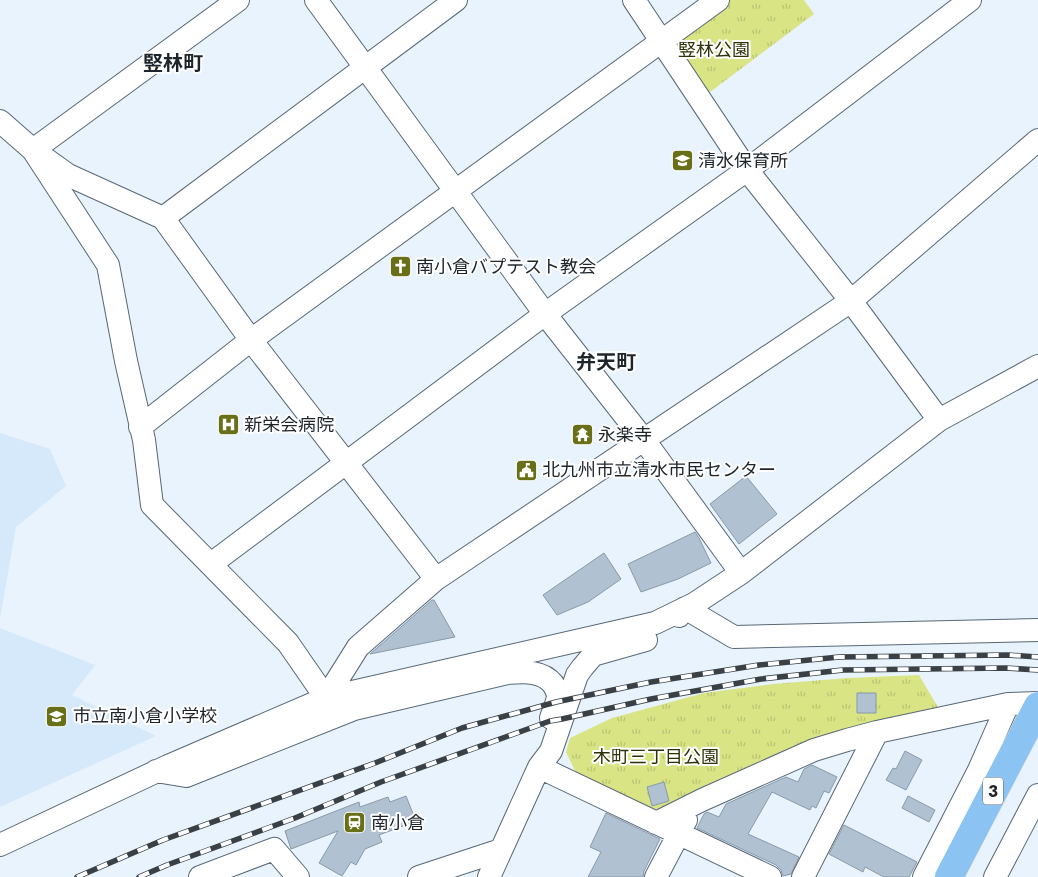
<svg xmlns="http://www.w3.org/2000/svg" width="1038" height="877" font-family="Jost,'Noto Sans JP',sans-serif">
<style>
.built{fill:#d5e9fb}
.grass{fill:url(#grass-tufts)}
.building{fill:#b0c2d2;stroke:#889aa9}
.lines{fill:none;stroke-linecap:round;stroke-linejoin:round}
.minor-casing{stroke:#586877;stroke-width:24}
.highway-casing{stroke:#d2d3d4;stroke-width:29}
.minor{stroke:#fff;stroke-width:22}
.highway{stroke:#8bc3f3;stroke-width:28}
.rail-casing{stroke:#394147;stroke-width:5.5}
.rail{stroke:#fff;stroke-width:4;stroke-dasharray:11;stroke-linecap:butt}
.labels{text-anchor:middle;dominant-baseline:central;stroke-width:4;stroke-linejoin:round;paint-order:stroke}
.shield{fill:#fff;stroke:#61666a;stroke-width:1}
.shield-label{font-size:16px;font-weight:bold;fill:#1d242a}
.park-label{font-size:18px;fill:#2e3207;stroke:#fff}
.poi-label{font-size:18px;fill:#1d242a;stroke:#fff;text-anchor:start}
.quarter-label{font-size:20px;font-weight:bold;fill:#1d242a;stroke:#fff}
</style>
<defs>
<pattern id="grass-tufts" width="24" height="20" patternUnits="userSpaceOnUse" patternTransform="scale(1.25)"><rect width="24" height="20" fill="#d9e484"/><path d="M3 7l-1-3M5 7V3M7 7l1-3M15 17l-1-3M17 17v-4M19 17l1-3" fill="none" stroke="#bac372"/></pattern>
</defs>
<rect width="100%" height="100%" fill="#e8f3fd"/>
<path class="built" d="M0 433 50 449 66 486 16 527 0 618Z
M0 628 95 665 72 695 156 736 0 807Z"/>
<path class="grass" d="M730 0H804L814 14 706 95 673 51 675 41Z
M919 675 939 709 663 808 651 810 577 775 566 752 570 738 612 718 704 693 773 684 848 678Z"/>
<path class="building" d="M746 476 777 514 739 544 710 504Z
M695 532 699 538 711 563 678 579 641 592 628 564Z
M604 553 621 579 588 602 557 615 543 595Z
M432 600H434L455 637 370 654Z
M857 693H876V713H857Z
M905 751 922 760 906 790 886 780 893 768 896 769Z
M812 765 837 777 829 793 824 791 816 808 812 806 810 810 772 792 748 834 799 857 791 874 783 876 781 870 776 865 697 828 704 814 707 812 719 817 726 804 786 777 798 782 804 769Z
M664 782 669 801 652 806 647 787Z
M406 796 416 821 379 835 382 842 365 849 356 865 351 862 342 876 319 863 338 831 291 849 285 831 359 802 360 807 388 797 390 802Z
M908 796 935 810 929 822 902 808Z
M606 813 660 839 644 871 643 877H588L601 852 590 847Z
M844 825 917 862 909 877H884L865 867 863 872 829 854Z"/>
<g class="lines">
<defs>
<path id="minor" d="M316 0 545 314 644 440 741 573
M634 0 747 170 851 301 939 420
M0 121 33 150 68 175 163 218 251 340 436 579
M33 150 108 265 126 361 144 440 152 505 288 643 326 698 358 647 436 579 851 301 1038 140
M33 150 238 0
M163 218 456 0
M140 427 251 340 718 0
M211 564 545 314 747 170 970 0
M679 616 685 608 734 637 1038 630
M539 767 770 877
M156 771 186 776 354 709 508 673C523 672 542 670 553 684 555 687 557 691 558 695 558 702 553 711 551 718
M656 823 702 800 814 750 847 740 877 732 1008 704 1038 703
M0 845 168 766 326 698 655 623 694 604 741 573 939 420 1038 366
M200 877 274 849 298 877
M419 877 501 850
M489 877 539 767 551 751 577 675 582 668 593 655 646 640
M656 877 686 820
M803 877 877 732
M924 877 979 770 1008 704
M995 877 1038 795"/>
<path id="highway" d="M949 877 1038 706"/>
</defs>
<use href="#minor" class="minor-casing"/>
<use href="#highway" class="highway-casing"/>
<use href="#minor" class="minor"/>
<use href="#highway" class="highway"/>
<defs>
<path id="rail" d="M77 877 163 840 375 763 462 728 556 702 651 682 759 665 839 657 1008 655 1038 657
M139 877 167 865 295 818 381 782 550 721 562 719 651 699 761 679 843 670 1006 668 1038 670"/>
</defs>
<use href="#rail" class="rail-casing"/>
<use href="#rail" class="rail"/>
</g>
<defs>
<symbol id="school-square" viewBox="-11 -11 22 22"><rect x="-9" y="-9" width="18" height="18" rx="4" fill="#686f16" stroke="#fff"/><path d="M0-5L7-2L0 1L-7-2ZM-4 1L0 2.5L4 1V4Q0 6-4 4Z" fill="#fff"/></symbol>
<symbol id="church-square" viewBox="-11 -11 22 22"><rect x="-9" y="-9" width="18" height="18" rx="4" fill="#686f16" stroke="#fff"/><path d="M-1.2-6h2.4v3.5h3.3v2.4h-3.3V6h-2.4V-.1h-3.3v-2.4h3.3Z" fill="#fff"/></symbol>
<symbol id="hospital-square" viewBox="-11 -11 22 22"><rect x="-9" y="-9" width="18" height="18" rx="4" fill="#686f16" stroke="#fff"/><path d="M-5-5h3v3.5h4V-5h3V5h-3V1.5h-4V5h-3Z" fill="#fff"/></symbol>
<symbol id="temple-square" viewBox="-11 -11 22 22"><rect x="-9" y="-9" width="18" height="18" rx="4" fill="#686f16" stroke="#fff"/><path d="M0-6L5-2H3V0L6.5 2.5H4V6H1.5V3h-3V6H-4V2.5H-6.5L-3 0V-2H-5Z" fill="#fff"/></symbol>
<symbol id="civic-square" viewBox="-11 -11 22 22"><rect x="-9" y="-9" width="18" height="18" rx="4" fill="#686f16" stroke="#fff"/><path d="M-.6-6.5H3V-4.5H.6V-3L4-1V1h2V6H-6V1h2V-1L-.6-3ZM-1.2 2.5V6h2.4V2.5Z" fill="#fff"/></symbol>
<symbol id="station-square" viewBox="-11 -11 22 22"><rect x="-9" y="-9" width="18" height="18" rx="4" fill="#686f16" stroke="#fff"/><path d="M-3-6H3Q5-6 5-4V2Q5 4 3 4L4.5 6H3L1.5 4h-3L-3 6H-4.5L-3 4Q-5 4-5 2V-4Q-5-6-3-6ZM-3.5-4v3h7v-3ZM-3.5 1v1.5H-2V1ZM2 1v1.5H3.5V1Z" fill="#fff"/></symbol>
</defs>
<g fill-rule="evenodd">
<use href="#school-square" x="670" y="148" width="25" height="25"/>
<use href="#church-square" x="388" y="254" width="25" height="25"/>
<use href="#hospital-square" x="216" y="412" width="25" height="25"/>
<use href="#temple-square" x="570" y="422" width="25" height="25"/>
<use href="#civic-square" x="514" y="458" width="25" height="25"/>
<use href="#school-square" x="44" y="704" width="25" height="25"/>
<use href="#station-square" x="342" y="810" width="25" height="25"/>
</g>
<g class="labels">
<rect class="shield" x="983" y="777.5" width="20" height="27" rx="4"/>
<g class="shield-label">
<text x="993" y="791">3</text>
</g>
<g class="park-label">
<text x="714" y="50">竪林公園</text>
<text x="656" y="757">木町三丁目公園</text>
</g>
<g class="poi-label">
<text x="698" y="161">清水保育所</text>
<text x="416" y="267">南小倉バプテスト教会</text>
<text x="244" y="425">新栄会病院</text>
<text x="598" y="435">永楽寺</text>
<text x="542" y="470">北九州市立清水市民センター</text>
<text x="73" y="716">市立南小倉小学校</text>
<text x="371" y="823">南小倉</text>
</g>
<g class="quarter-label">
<text x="173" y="63">竪林町</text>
<text x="606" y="362">弁天町</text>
</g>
</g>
</svg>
